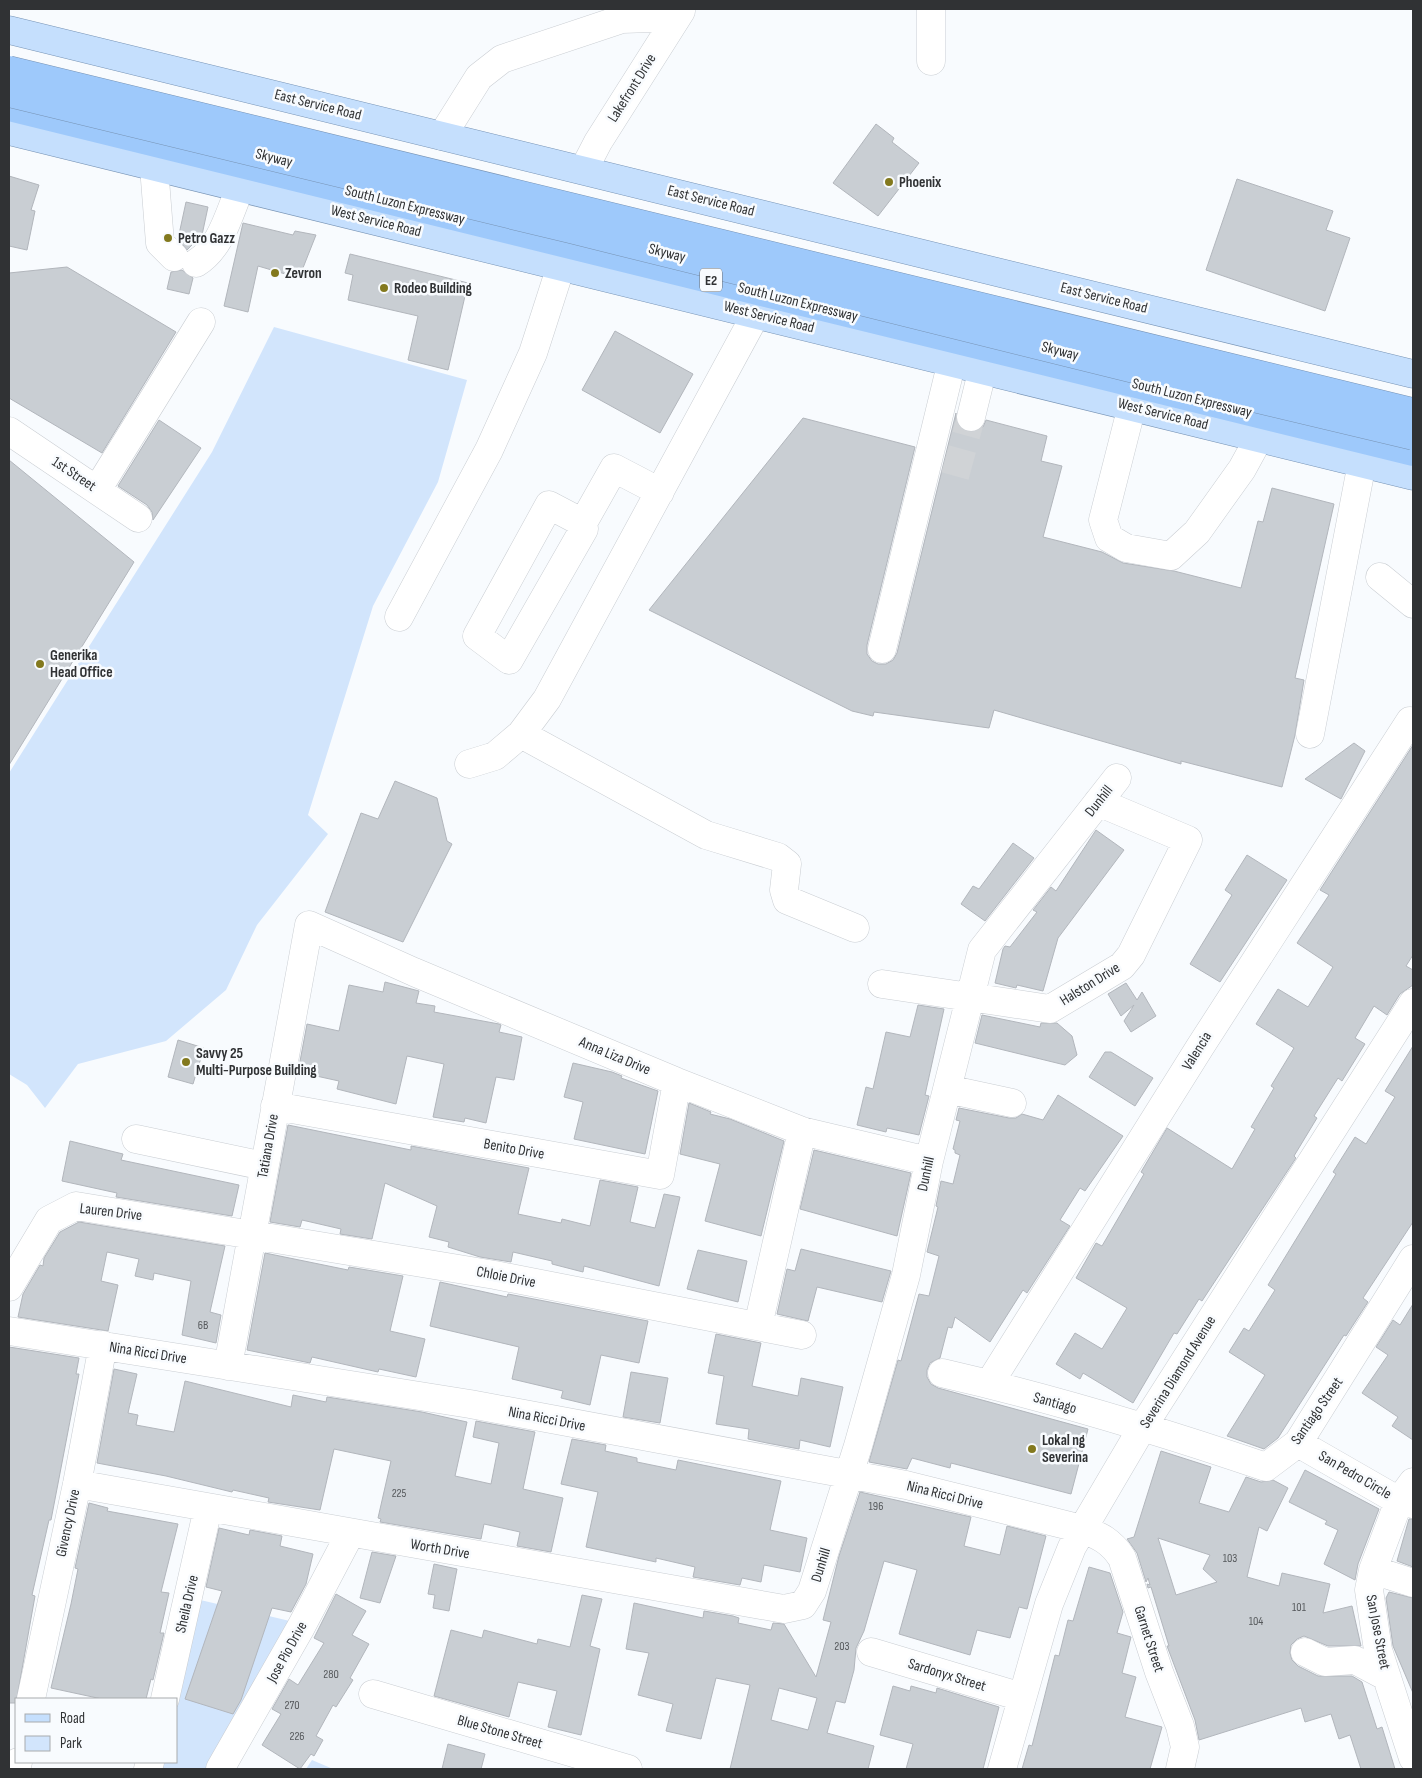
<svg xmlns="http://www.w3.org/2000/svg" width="1422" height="1778" font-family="'Sofia Sans Condensed',sans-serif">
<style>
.green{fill:#d2e5fc}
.building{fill:#c9ced3;stroke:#b2b6bc;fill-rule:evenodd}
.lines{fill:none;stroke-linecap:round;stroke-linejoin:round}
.minor-tunnel{stroke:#d0d3d6;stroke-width:28;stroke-dasharray:28 14;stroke-linecap:butt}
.minor-casing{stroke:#caced3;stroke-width:29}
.major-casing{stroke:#7894b5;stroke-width:29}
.highway-casing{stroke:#7894b5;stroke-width:29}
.minor{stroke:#fff;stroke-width:28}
.major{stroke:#c5dffd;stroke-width:28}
.highway{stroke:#9ec9fb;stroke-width:28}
.highway-bridge-casing{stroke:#7894b5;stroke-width:29;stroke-linecap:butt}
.highway-bridge{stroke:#9ec9fb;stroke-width:28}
.poi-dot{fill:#83791e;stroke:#f8fbfe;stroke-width:2}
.labels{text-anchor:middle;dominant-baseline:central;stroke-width:5;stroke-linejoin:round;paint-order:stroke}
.number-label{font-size:12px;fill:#56595c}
.shield{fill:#f8fbfe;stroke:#6c6e71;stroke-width:1}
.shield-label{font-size:14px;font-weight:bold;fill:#303234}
.street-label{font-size:15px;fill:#303234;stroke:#f8fbfe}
.poi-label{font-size:15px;font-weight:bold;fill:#303234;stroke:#f8fbfe;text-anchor:start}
</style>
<rect width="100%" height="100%" fill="#f8fbfe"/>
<path class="green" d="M274 327 467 380 438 482 373 606 308 815 328 834 257 925 226 990 166 1041 78 1064 45 1108 27 1085 9 1074V773L212 452Z
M196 1599 294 1622 208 1769H157L158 1762H176V1699Z
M312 1760 333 1769H306Z"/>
<path class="building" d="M876 124 894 138 892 142 919 163 878 216 833 183Z
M9 176 39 185 31 210 35 211 27 250 9 246Z
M1237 179 1333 211 1326 230 1350 238 1325 311 1206 270Z
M186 202 208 207 202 235 187 250 178 239Z
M243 223 293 235 295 231 316 235 299 278 258 266 248 312 224 306Z
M350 254 468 283 448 370 408 360 418 316 348 300 353 275 345 273Z
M67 267 176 332 102 453 9 398V273Z
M182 270 193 278 189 294 167 289 171 272Z
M615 331 693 374 660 433 582 390Z
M956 413V422L961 429 967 432H976L983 427 986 420 1047 436 1041 461 1062 466 1043 537 1102 552 1123 563 1174 571 1241 588 1258 521 1263 522 1272 488 1334 504 1295 678 1304 680 1295 735 1282 787 1181 761V764L994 710 989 728 874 712 873 716 852 711 649 610 803 418 915 447 867 645V654L872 661 878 664H886L893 660 897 653Z
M159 420 201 448 153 520 152 512 147 505 118 486Z
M9 460 134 562 9 765Z
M1354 743 1365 751 1341 799 1305 779Z
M1413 745V955L1406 966 1413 970V985L1400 994 1387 1015 1374 1006 1355 1038 1365 1044 1342 1081 1338 1078 1314 1116 1317 1118 1294 1156 1296 1158 1202 1301 1199 1299 1177 1334 1174 1333 1133 1403 1083 1373 1080 1379 1056 1364 1075 1333 1102 1349 1127 1308 1076 1278 1096 1243 1102 1246 1144 1174 1141 1172 1167 1128 1232 1169 1255 1129 1251 1127 1274 1088 1271 1086 1294 1048 1256 1024 1278 989 1308 1007 1333 967 1297 943 1329 895 1320 890Z
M395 781 437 798 447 841 452 844 403 942 325 912 361 813 378 819Z
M1096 830 1124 850 1058 938 1043 991 1017 985 1016 988 995 983 1003 949 1005 946 1010 947 1037 912 1033 910 1051 887 1056 891Z
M1013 843 1034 858 985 921 961 904 973 886 979 889Z
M1247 855 1287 880 1220 982 1190 964 1232 895 1225 890Z
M385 982 419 991 416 1003 435 1006 434 1012 499 1024 501 1025 499 1032 522 1037 514 1080 496 1077 486 1123 465 1118 464 1122 433 1117 444 1064 407 1056 396 1104 337 1089 339 1081 298 1072 307 1024 339 1031 349 985 383 992Z
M1126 983 1137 1000 1142 992 1156 1016 1131 1032 1124 1021 1134 1005 1121 1016 1108 994Z
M918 1005 944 1009 925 1095 929 1096 919 1135 887 1128 886 1132 857 1125 866 1087 873 1089 886 1032 910 1037Z
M982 1015 1040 1027 1041 1023H1057L1072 1036 1077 1055 1065 1065 975 1043Z
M178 1040 204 1048 193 1084 168 1077Z
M1413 1046V1222L1363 1298 1368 1302 1346 1336 1344 1335 1278 1438 1264 1449 1227 1436 1265 1375 1229 1352 1244 1328 1249 1331 1275 1290 1268 1285 1336 1174 1333 1172 1355 1137 1366 1144 1395 1097 1385 1091Z
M1105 1052H1111L1153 1078 1135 1106 1089 1077Z
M573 1063 612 1072 622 1076 621 1078 658 1091 645 1154 574 1139 583 1102 564 1097Z
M1058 1095 1123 1136 1085 1191 1080 1188 1060 1220 1070 1226 1027 1293 1023 1290 990 1342 955 1317 952 1328 948 1327 940 1358 930 1363 927 1370V1377L931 1384 938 1388 1088 1429 1071 1494 951 1463 950 1468 912 1458 907 1469 869 1462 898 1360 901 1361 919 1294 929 1296 939 1256 927 1252 938 1207 936 1206 941 1181 953 1184 960 1155 955 1153V1150L953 1149 960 1121 956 1120 959 1108 1009 1118H1016L1022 1114 1043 1120Z
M689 1103 711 1112 710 1114 730 1119 784 1141 761 1236 705 1221 720 1164 680 1154Z
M288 1125 411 1150V1146L529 1168 518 1214 561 1223 562 1219 590 1226 600 1180 638 1187 630 1222 655 1228 664 1194 680 1197 659 1286 584 1266 583 1272 552 1264V1261L513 1252 511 1262 480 1257 448 1247 449 1242 429 1237 437 1206 385 1183 372 1239 340 1234 341 1229 302 1220 300 1227 270 1222Z
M70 1141 123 1154 121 1160 239 1185 232 1216 116 1197 117 1193 62 1181Z
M814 1150 911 1173 897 1236 800 1209Z
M79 1222 225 1246 210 1312 221 1315 216 1343 182 1335 191 1281 154 1273 153 1280 135 1276 139 1259 107 1252 101 1281 118 1285 108 1331 18 1317 23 1294 40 1265 43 1266 44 1258 60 1232Z
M801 1249 891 1271 882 1302 817 1287 808 1321 777 1314 787 1269 795 1271Z
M698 1250 747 1261 738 1302 687 1289Z
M265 1253 348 1270 349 1267 403 1276 390 1331 425 1339 416 1377 379 1369 378 1372 312 1357 310 1363 247 1350Z
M440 1282 507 1297 508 1294 648 1321 639 1363 601 1355 590 1405 561 1398 563 1391 512 1379 519 1347 430 1326Z
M1413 1304V1440L1392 1426 1398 1417 1362 1393 1388 1355 1376 1347 1393 1320 1400 1325Z
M716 1334 761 1343 752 1386 798 1396 801 1378 843 1387 830 1447 800 1440 799 1449 767 1443 748 1439 749 1429 716 1424 724 1376 708 1373Z
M9 1347 79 1358 76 1374H79L51 1520H49L32 1595 35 1596 16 1703H9Z
M114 1369 137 1374 128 1413 138 1415 136 1425 174 1432 185 1381 291 1407 293 1395 326 1402 327 1397 422 1412 467 1422 455 1476 491 1484 499 1443 473 1437 476 1421 535 1432 523 1489 563 1498 551 1552 517 1546 520 1532 484 1524 481 1539 380 1522 381 1519 378 1518 391 1461 334 1449 320 1510 268 1502 269 1498 233 1490 232 1492 166 1476 97 1463Z
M631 1372 668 1378 660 1423 623 1417Z
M572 1439 606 1445 605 1451 637 1458V1462L676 1470 678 1460 781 1481 770 1530 807 1538 800 1572 764 1565 761 1582 742 1578 740 1585 693 1577 695 1567 656 1558V1562L586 1547 598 1492 561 1484Z
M1161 1451 1211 1467 1199 1503 1229 1512 1246 1477 1261 1482 1273 1480 1288 1488 1267 1531 1259 1527 1247 1577 1279 1586 1282 1573 1330 1584 1323 1613 1352 1606 1361 1646H1328L1304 1636 1297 1639 1291 1645 1290 1653 1292 1660 1298 1666 1318 1676H1352L1362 1682 1377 1729 1382 1727 1395 1769H1361L1350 1735 1339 1739 1331 1714 1305 1722 1301 1708 1199 1740 1195 1720 1167 1646H1169L1151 1587 1148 1588 1147 1584 1150 1585 1148 1578 1146 1582 1137 1553 1127 1539 1134 1537ZM1158 1538 1210 1555 1203 1569 1217 1582 1176 1595Z
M1305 1470 1379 1509 1358 1564 1355 1580 1324 1564 1338 1530 1325 1524 1327 1521 1289 1502Z
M860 1492 971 1517 964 1546 1000 1555 1007 1526 1046 1536 1027 1609 1019 1607 1010 1638 977 1630 970 1655 899 1634 917 1570 884 1561 864 1631 856 1648 854 1670 845 1703 836 1701 827 1733 874 1746 868 1769H730L750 1685 716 1678 701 1739 666 1731 673 1704 638 1695 649 1653 626 1649 634 1603 703 1618 704 1611 733 1616 739 1618 738 1623 771 1630 773 1623 784 1624 816 1677 831 1622 823 1620 839 1556ZM779 1688 817 1698 808 1730 771 1720Z
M89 1503 108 1508 107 1511 178 1524 161 1592 169 1593 160 1633H164L153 1680 151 1679 146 1699H102L51 1688 71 1604 78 1569 75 1568Z
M1409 1519H1413V1567L1397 1561Z
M219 1528 249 1535 250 1530 282 1536 280 1546 313 1554 306 1584 291 1612 272 1608 241 1700 233 1714 185 1699 222 1591 206 1587Z
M372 1552 396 1556 380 1603 360 1598Z
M434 1564 457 1569 449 1611 433 1608 435 1595 428 1594Z
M1089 1567 1110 1573 1123 1612 1117 1633 1131 1637 1122 1673 1136 1677 1125 1717 1162 1727 1150 1769H1022L1029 1745 1032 1746 1055 1655 1059 1656 1068 1620 1073 1621Z
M1389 1592 1413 1598V1693L1393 1646 1386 1598Z
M336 1594 366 1611 352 1635 369 1644 350 1678 353 1680 336 1707 333 1705 316 1736 323 1740 314 1756 311 1754 300 1769 262 1745 281 1714 272 1709 289 1679 298 1685 324 1643 314 1638Z
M582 1595 602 1599 590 1646 600 1649 581 1735 548 1727 557 1691 518 1682 509 1717 434 1696 451 1630 482 1638 484 1630 537 1644 538 1639 570 1647Z
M893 1686 910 1691 911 1686 936 1693 937 1688 999 1707 983 1769H906L913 1744 880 1735Z
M448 1744 485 1754 481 1769H442Z"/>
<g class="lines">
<path class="minor-tunnel" d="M955 476 971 417"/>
<defs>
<path id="minor" d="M931 61V9
M442 136 479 77 502 59 622 19 651 18 672 24
M154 167 160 243 174 257
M584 169 598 142 681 11
M196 263C221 248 229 214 240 188
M1132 406 1103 520 1109 538 1126 548 1171 556 1197 532 1242 469 1259 438
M971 417 983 368
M9 431 138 518
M97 490 201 322
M583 523 549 505 477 636 509 660 584 529 583 523 614 468 660 492
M1380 577 1413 604
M399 617 489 450 533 353 561 266
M882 649 952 361
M521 734 706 835 778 857 787 864 784 890 787 900 855 928
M1310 734 1362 463
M469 764 495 756 521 734 547 699 756 314
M882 984 1050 1009 1122 966 1131 955 1188 840 1098 802
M947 1089 1012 1103
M275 1106 660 1175 677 1082
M136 1139 264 1166
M9 1287 49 1220 76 1206 495 1275 802 1335
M758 1326 802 1131
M9 1331 470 1404 906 1485 1082 1529C1100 1536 1111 1541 1122 1558L1159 1672 1180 1726 1185 1747 1180 1769
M228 1366 309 925 414 972 677 1082 802 1131 929 1161
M942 1373C1051 1398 1160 1431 1266 1467L1298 1443 1413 1259
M989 1384 1200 1047 1410 721 1413 724
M1298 1443 1399 1501 1413 1504
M1413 1482 1399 1501 1373 1570 1369 1590 1378 1650 1413 1758
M77 1484 784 1609 803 1605 812 1591 858 1446 906 1275 929 1161 982 950 1117 778
M1373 1570 1413 1583
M871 1652 1022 1697
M1305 1652 1325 1662 1355 1660 1387 1677
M373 1694 628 1769
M31 1699 77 1484 103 1345
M165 1699 208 1508
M16 1769 18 1762
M148 1769 150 1762
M220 1769 301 1627 350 1534
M1002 1769 1049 1604 1072 1547 1142 1428 1413 1003"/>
<path id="major" d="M9 30 1413 374
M9 131 1413 476"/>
<path id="highway" d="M9 107 1413 452"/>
</defs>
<use href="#minor" class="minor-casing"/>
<use href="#major" class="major-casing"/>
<use href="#highway" class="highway-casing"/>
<use href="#minor" class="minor"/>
<use href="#major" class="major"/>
<use href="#highway" class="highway"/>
<defs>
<path id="highway-bridge" d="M9 70 1413 412
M9 93 570 229 1166 377 1413 436"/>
</defs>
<use href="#highway-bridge" class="highway-bridge-casing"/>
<use href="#highway-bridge" class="highway-bridge"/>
</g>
<g class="poi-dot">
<circle cx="889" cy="182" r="5"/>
<circle cx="168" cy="238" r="5"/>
<circle cx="275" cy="273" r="5"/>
<circle cx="384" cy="288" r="5"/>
<circle cx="40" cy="664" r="5"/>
<circle cx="186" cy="1062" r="5"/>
<circle cx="1032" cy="1449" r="5"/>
</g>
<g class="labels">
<g class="number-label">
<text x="203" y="1325">6B</text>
<text x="399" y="1493">225</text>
<text x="876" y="1506">196</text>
<text x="1230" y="1558">103</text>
<text x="1299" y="1607">101</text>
<text x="1256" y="1621">104</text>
<text x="842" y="1646">203</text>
<text x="331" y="1674">280</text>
<text x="292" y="1705">270</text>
<text x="297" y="1736">226</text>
</g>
<rect class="shield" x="700" y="268.5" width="22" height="23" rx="4"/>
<g class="shield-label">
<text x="711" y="280">E2</text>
</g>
<g class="street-label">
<text transform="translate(632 88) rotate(-58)">Lakefront Drive</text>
<text transform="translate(318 105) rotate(14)">East Service Road</text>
<text transform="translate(274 158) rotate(14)">Skyway</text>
<text transform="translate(711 201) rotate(14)">East Service Road</text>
<text transform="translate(405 205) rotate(14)">South Luzon Expressway</text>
<text transform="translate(376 221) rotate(14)">West Service Road</text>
<text transform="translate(667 253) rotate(14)">Skyway</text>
<text transform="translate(1104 298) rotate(14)">East Service Road</text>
<text transform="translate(798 302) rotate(14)">South Luzon Expressway</text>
<text transform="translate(769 317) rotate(14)">West Service Road</text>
<text transform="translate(1060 351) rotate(14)">Skyway</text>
<text transform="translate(1192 398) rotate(14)">South Luzon Expressway</text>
<text transform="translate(1163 414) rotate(14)">West Service Road</text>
<text transform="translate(74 474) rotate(34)">1st Street</text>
<text transform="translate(1099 801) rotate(-52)">Dunhill</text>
<text transform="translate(1090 984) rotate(-32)">Halston Drive</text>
<text transform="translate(1197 1051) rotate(-58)">Valencia</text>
<text transform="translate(615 1056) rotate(23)">Anna Liza Drive</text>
<text transform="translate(268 1146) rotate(-80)">Tatiana Drive</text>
<text transform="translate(514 1149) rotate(10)">Benito Drive</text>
<text transform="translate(926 1174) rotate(-78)">Dunhill</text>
<text transform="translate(111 1212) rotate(7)">Lauren Drive</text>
<text transform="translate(506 1277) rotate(11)">Chloie Drive</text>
<text transform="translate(148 1353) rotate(9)">Nina Ricci Drive</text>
<text transform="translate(1178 1372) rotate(-58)">Severina Diamond Avenue</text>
<text transform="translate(1055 1403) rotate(16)">Santiago</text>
<text transform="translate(1317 1411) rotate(-55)">Santiago Street</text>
<text transform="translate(547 1419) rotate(11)">Nina Ricci Drive</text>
<text transform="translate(1355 1475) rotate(30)">San Pedro Circle</text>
<text transform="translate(945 1495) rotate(14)">Nina Ricci Drive</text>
<text transform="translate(68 1523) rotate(-78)">Givency Drive</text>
<text transform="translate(440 1549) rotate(10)">Worth Drive</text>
<text transform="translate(821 1565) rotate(-73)">Dunhill</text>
<text transform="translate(187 1604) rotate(-77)">Sheila Drive</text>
<text transform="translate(1378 1632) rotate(79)">San Jose Street</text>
<text transform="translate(1149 1639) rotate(72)">Garnet Street</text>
<text transform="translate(287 1652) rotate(-61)">Jose Pio Drive</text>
<text transform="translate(947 1675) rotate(17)">Sardonyx Street</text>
<text transform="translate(500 1732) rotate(16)">Blue Stone Street</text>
</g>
<g class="poi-label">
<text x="899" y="182">Phoenix</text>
<text x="178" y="238">Petro Gazz</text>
<text x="285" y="273">Zevron</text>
<text x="394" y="288">Rodeo Building</text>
<text x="50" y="655">Generika<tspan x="50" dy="17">Head Office</tspan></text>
<text x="196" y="1053">Savvy 25<tspan x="196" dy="17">Multi-Purpose Building</tspan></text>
<text x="1042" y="1440">Lokal ng<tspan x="1042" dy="17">Severina</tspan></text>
</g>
</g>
<rect width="1422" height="1778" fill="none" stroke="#303234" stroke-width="20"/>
<rect x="15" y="1698" width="162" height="65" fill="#f8fbfe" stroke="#a8abad"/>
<rect x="25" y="1714" width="25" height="8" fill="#c5dffd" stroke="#a8abad"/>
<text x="60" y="1723" font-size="15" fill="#303234">Road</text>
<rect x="25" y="1736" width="25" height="15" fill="#d2e5fc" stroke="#a8abad"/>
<text x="60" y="1748" font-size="15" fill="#303234">Park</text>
</svg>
